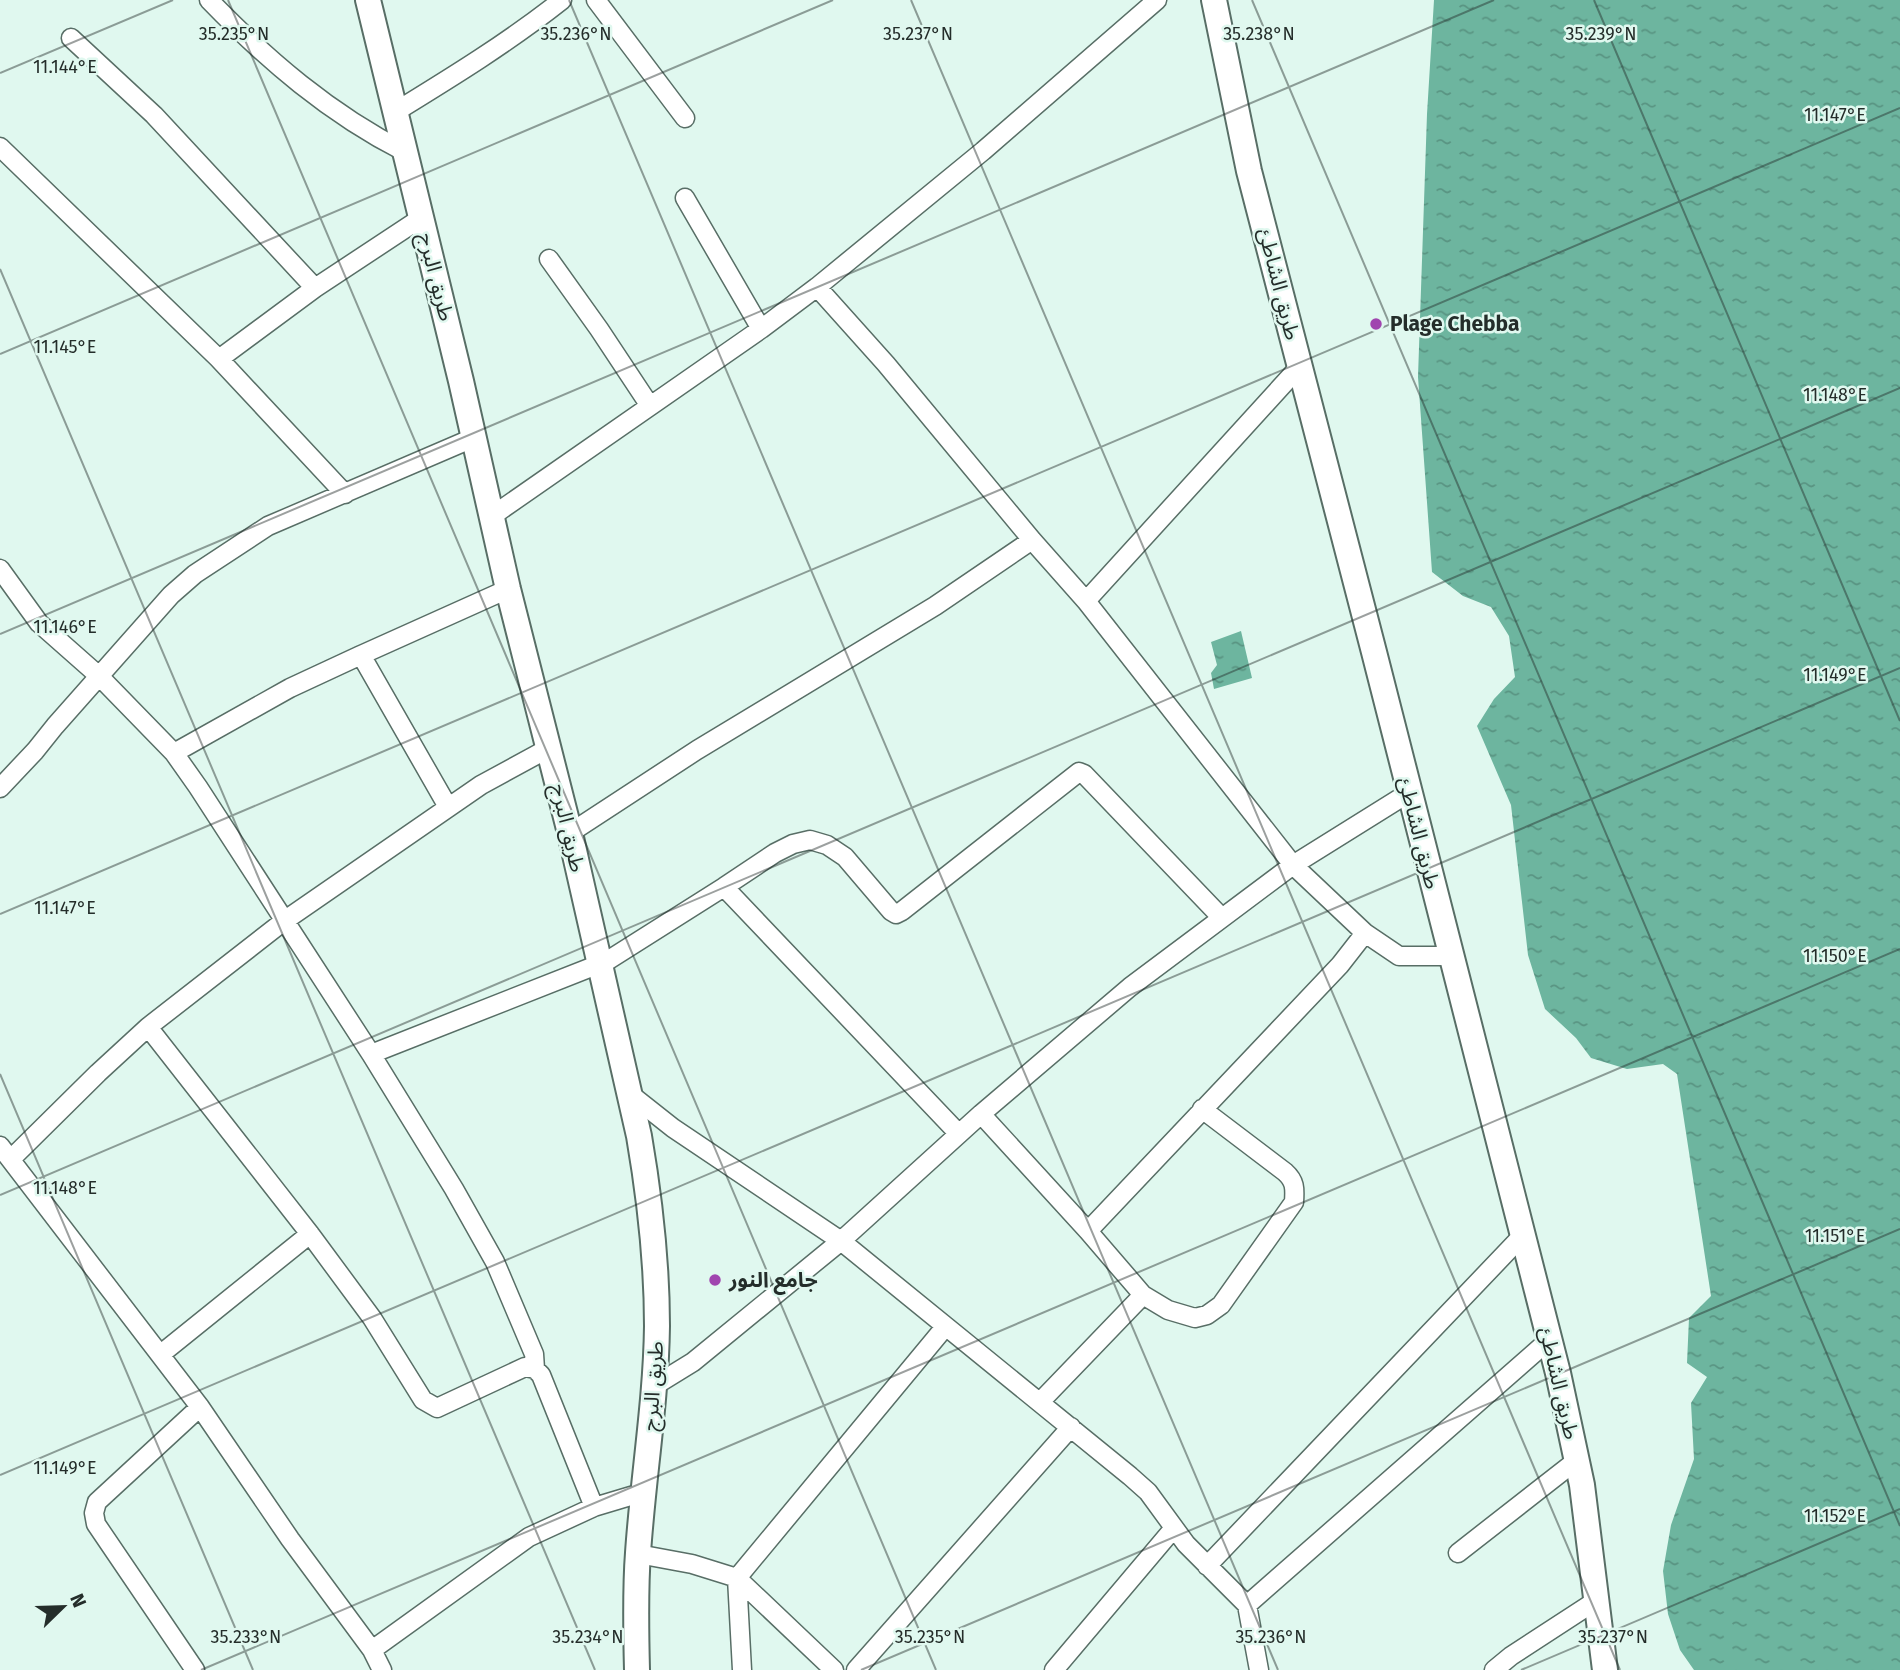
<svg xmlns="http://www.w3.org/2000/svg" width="1900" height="1670" font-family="'Fira Sans','Noto Sans Arabic',sans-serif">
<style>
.water{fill:url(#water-ripples)}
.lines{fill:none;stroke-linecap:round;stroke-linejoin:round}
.street-casing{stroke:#586e66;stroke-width:21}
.secondary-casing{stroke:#586e66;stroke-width:28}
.street{stroke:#fff;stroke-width:18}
.secondary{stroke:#fff;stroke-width:24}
.ticks{fill:none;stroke:#242d2a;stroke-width:2;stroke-opacity:0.45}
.poi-dot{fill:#a045af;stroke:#e0f8ef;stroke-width:2.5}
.labels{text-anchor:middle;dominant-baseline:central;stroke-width:5;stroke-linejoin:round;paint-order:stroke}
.street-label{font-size:21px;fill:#242d2a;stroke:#e0f8ef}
.poi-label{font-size:21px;font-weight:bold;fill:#242d2a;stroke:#e0f8ef;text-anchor:start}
.ticks-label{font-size:18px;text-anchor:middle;fill:#242d2a;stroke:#e0f8ef;stroke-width:5;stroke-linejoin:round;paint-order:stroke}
</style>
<defs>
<pattern id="water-ripples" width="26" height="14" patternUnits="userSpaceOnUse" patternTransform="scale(1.75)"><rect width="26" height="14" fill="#6db59f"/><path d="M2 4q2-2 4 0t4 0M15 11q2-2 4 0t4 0" fill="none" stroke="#599482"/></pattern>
</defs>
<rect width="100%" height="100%" fill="#e0f8ef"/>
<path class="water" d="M1434 0H1900V1670H1694L1680 1650 1668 1614 1663 1571 1671 1525 1694 1459 1691 1403 1707 1377 1687 1363 1689 1318 1711 1296 1677 1074 1663 1064 1627 1069 1591 1058 1576 1038 1545 1009 1528 955 1511 805 1477 726 1494 699 1515 677 1509 636 1491 607 1463 596 1432 572 1418 377 1427 114Z
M1241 631 1252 678 1214 689 1211 673 1217 665 1211 642Z"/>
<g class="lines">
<defs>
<path id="street" d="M209 0C267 60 330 114 405 152
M596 0 685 118
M71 38 154 115 315 288
M395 112C452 77 509 42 562 0
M0 147 219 359 345 494
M685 198 761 329
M549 259 599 329 650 406
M817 287 886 364 1032 540 1086 601 1293 865 1365 933 1399 956H1450
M219 359 315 288 421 218
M492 516 761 329 817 287 983 151 1157 0
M0 569 39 623 99 676 174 753 198 787 371 1054 454 1189 495 1262 534 1354 535 1369
M1086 601 1300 366
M361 655 508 589
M174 753 290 688 361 655 448 807
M0 788 35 751 55 726 171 595 195 574 268 526 473 438
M570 833 697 750 935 606 1032 540
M724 887 959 1134
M148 1027 310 1234 372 1318 423 1400 437 1408 525 1367 535 1369 541 1375 594 1507
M371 1054 607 961 724 887 775 853 793 844 810 840 827 845 845 857 891 911 896 914 902 911 1079 772 1084 774 1222 918
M630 1094 673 1128 841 1241 1130 1476 1148 1492 1186 1544 1247 1605 1259 1670
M981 1114 1088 1231 1143 1295 1168 1310 1195 1318 1207 1315 1221 1305 1294 1202C1295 1188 1295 1181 1285 1172L1202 1109
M0 1146 200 1407 290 1539 372 1650 382 1670
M11 1159 98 1073 148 1027 284 921 481 785 549 748
M1088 1231 1340 965 1365 933
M161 1354 310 1234
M654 1386 693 1362 841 1241 981 1114 1130 987 1293 865 1410 792
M1040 1402 1143 1295
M1458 1553 1577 1460
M638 1554 692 1564 737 1578 834 1670
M1207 1566 1522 1236
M1247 1605 1549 1340
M372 1650 529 1537 594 1507 644 1492
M195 1670 96 1524 94 1513 97 1502 200 1407
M742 1670 737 1578 945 1327
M856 1670 1071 1427
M1054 1670 1174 1528
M1494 1670 1511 1656 1597 1600"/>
<path id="secondary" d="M368 0 461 381 508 589 570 833 639 1136C650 1200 657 1262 657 1326 656 1402 643 1478 638 1553 635 1592 636 1631 637 1670
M1214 0 1249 171 1374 652 1558 1373 1582 1485 1605 1670"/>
</defs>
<use href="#street" class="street-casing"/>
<use href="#secondary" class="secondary-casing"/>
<use href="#street" class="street"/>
<use href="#secondary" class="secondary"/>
</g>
<path class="ticks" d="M228 0 936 1670M569 0 1278 1670M911 0 1620 1670M1252 0 1900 1526M1594 0 1900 721M0 73 173 0M0 269 595 1670M0 354 833 0M0 634 1494 0M0 914 1900 108M0 1074 253 1670M0 1195 1900 388M0 1475 1900 668M201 1670 1900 949M861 1670 1900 1229M1521 1670 1900 1509"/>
<g class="poi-dot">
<circle cx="1376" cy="324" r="7"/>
<circle cx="715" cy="1280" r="7"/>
</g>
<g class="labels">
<g class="street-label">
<text transform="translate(436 277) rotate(76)">طريق البرج</text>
<text transform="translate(1279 284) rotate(76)">طريق الشاطئ</text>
<text transform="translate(568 828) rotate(77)">طريق البرج</text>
<text transform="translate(1419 833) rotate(76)">طريق الشاطئ</text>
<text transform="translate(1559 1383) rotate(77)">طريق الشاطئ</text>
<text transform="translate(653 1386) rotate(-86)">طريق البرج</text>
</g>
<g class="poi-label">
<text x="1390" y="324">Plage Chebba</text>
<text x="729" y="1280">جامع النور</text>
</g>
</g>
<g class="ticks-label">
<text x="234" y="40">35.235°N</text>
<text x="576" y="40">35.236°N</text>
<text x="918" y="40">35.237°N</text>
<text x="1601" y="40">35.239°N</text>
<text x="1259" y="40">35.238°N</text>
<text x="65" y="73">11.144°E</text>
<text x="1835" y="121">11.147°E</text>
<text x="65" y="353">11.145°E</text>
<text x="1835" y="401">11.148°E</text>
<text x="65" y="633">11.146°E</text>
<text x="1835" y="681">11.149°E</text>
<text x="65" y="914">11.147°E</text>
<text x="1835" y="962">11.150°E</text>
<text x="65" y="1194">11.148°E</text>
<text x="1835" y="1242">11.151°E</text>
<text x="65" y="1474">11.149°E</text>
<text x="1835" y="1522">11.152°E</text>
<text x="246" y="1643">35.233°N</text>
<text x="588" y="1643">35.234°N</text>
<text x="930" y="1643">35.235°N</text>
<text x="1271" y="1643">35.236°N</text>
<text x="1613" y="1643">35.237°N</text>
</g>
<g transform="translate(63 1607) rotate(67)" stroke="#e0f8ef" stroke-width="5" paint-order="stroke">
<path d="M0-5L12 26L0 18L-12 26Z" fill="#242d2a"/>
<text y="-10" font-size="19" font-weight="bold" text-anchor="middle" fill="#242d2a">N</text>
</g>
</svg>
